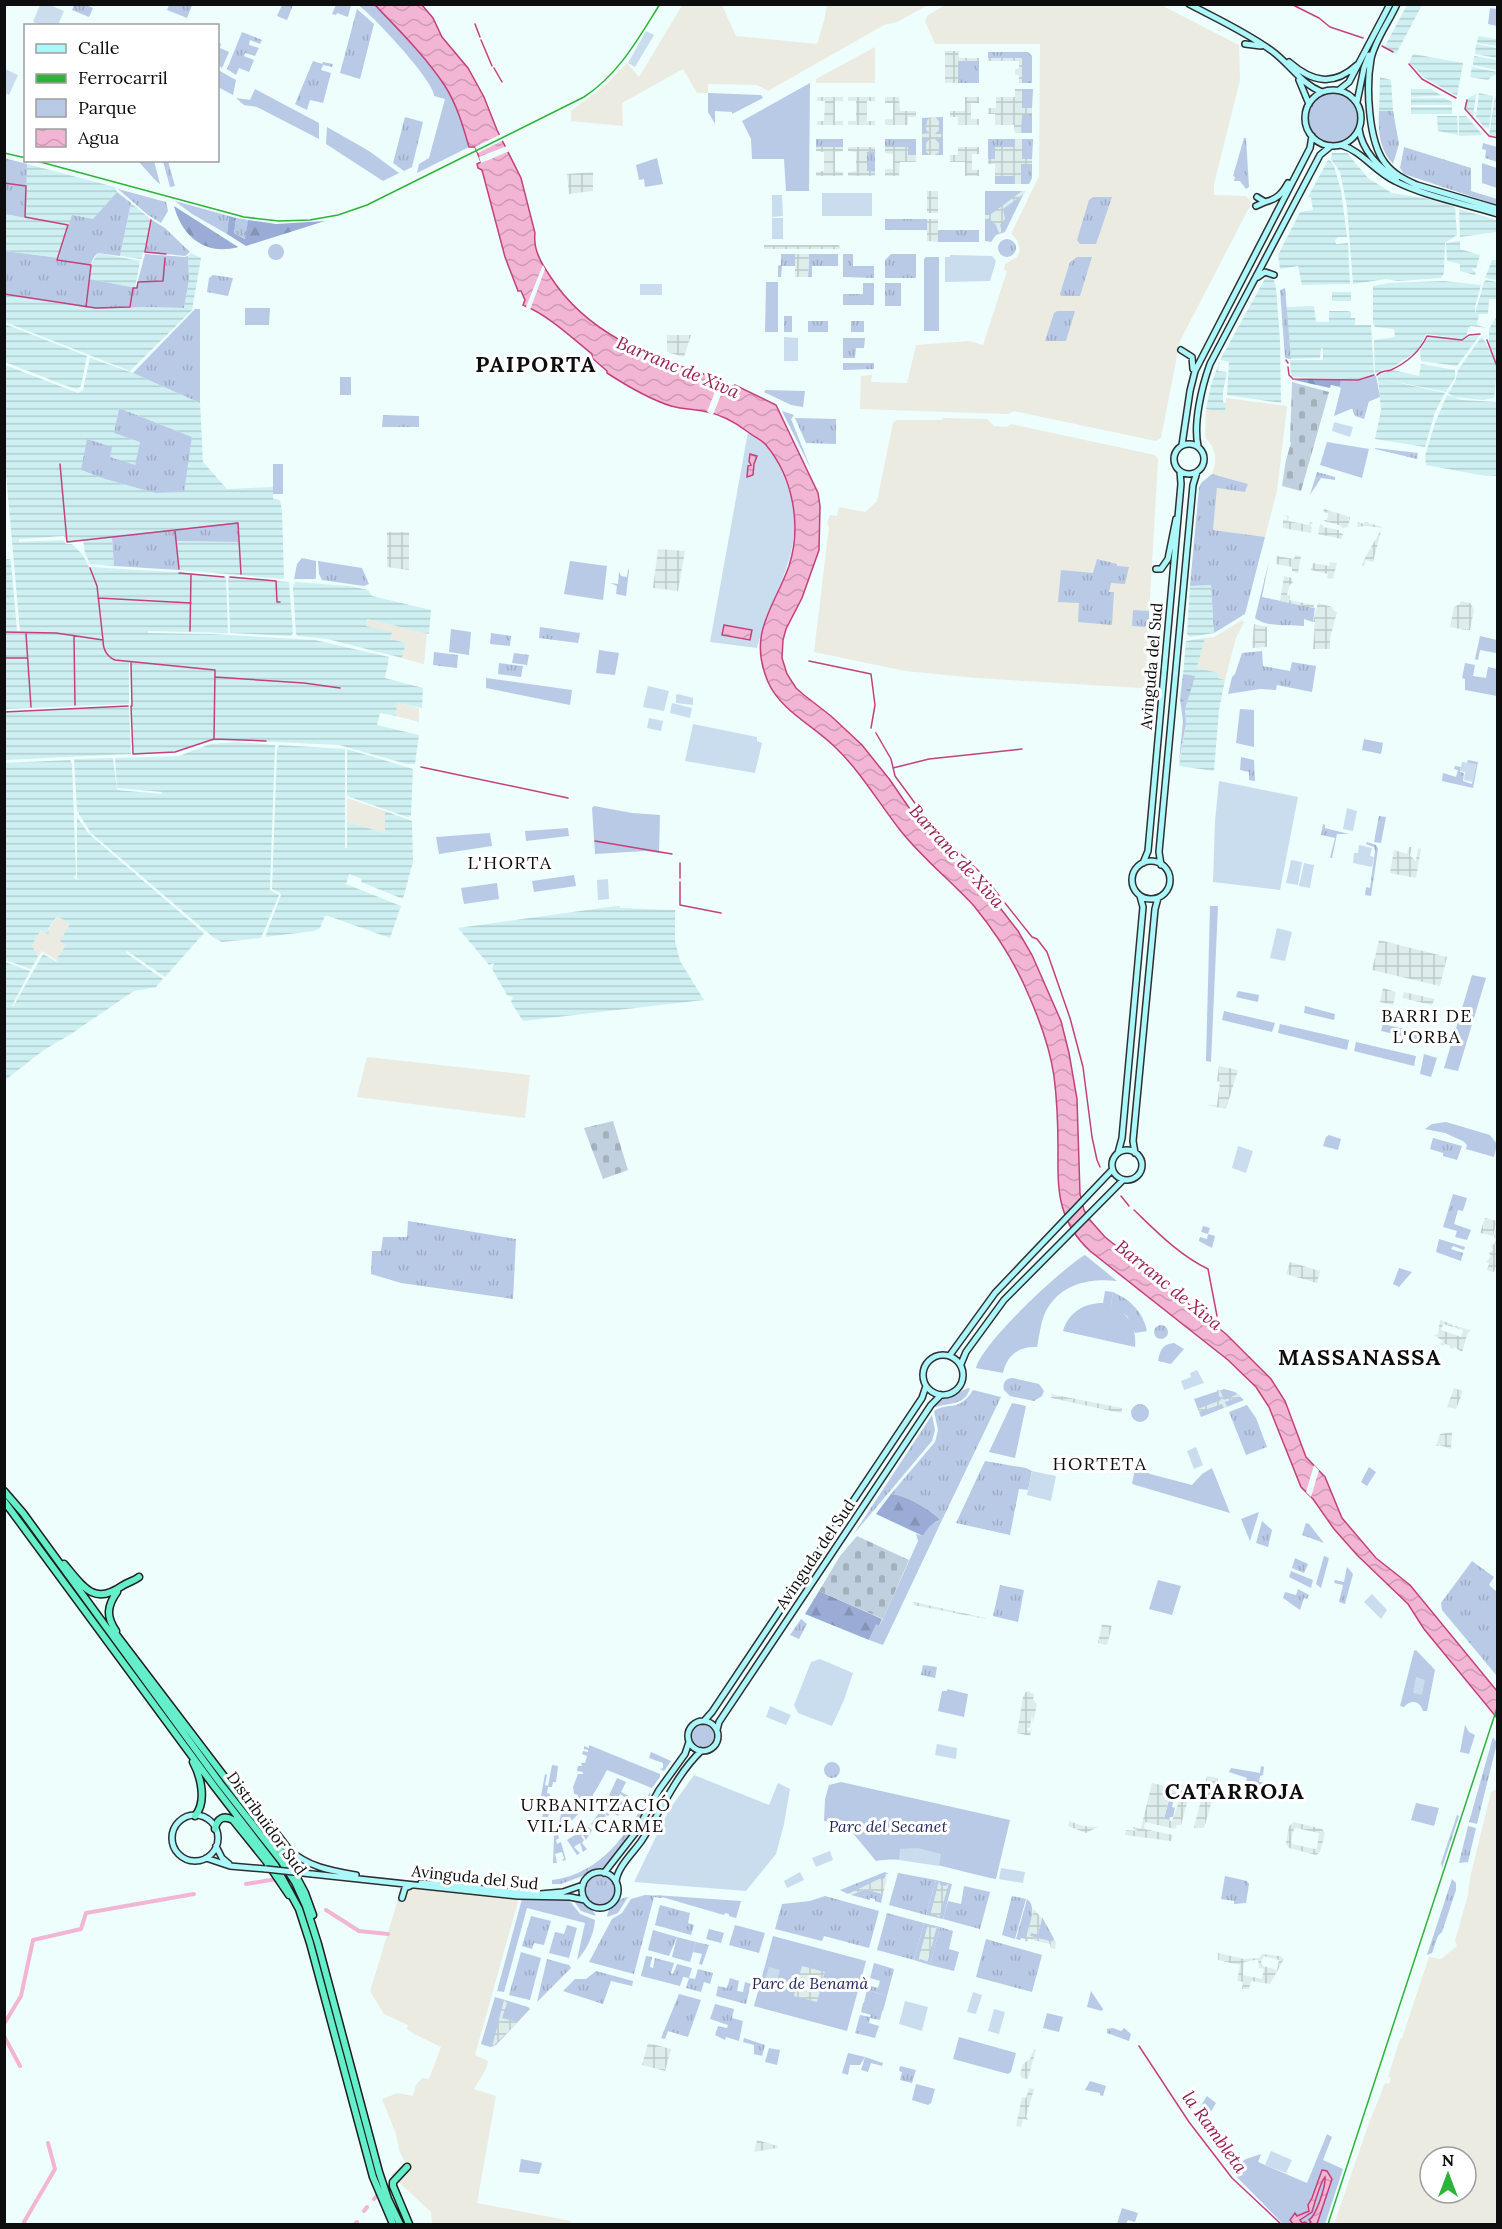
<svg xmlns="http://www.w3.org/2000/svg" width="1502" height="2229" font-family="Lora,serif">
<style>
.industrial{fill:#ebebe1;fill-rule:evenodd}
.farmland{fill:url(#farmland-rules);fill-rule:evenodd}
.grass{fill:url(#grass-tufts)}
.forest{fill:url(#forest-firs)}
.wetland{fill:url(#wetland-marsh)}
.cemetery{fill:url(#cemetery-stones)}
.park{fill:#b9cae6}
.pitch{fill:#caddee}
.plaza{fill:url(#plaza-grid);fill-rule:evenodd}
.water{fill:url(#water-waves);stroke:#c4417d;stroke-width:1.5}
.pier{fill:#edfefd}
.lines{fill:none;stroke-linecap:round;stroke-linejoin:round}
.stream{stroke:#c4417d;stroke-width:1.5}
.canal{stroke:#f2b5d3;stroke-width:4}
.secondary-casing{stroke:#2f2f2f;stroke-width:8}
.trunk-casing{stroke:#1e1e1e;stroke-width:9}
.secondary{stroke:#acf7fa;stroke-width:5}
.trunk{stroke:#65eeca;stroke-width:6}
.rail{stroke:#2eb33a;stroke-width:1.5}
.secondary-bridge-casing{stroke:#2f2f2f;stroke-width:8;stroke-linecap:butt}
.secondary-bridge{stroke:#acf7fa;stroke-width:5}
.labels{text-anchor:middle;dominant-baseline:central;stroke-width:6;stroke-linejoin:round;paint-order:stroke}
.street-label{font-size:16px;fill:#0d0d0d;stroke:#fff}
.park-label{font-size:16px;font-style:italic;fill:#212660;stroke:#fff}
.water-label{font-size:18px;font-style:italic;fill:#961e51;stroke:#fff}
.neighbourhood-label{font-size:18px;letter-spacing:1.5px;fill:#0d0d0d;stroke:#fff}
.district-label{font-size:22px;font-weight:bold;letter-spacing:1.5px;fill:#0d0d0d;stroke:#fff}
</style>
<defs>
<pattern id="farmland-rules" width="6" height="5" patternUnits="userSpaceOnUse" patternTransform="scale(1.5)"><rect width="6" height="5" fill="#cff0f2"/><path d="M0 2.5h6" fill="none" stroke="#b1cdce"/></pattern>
<pattern id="grass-tufts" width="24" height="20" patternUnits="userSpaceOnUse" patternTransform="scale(1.5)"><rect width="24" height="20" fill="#b9cae6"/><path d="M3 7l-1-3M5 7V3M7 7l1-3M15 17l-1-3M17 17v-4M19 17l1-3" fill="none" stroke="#9eacc4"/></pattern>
<pattern id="forest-firs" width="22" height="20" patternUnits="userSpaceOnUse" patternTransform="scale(1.5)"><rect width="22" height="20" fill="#9aacd6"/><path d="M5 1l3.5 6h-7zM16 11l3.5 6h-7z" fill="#8493b6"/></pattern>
<pattern id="wetland-marsh" width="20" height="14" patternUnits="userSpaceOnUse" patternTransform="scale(1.5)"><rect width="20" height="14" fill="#b9cae6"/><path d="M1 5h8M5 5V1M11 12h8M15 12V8" fill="none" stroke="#9eacc4"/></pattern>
<pattern id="cemetery-stones" width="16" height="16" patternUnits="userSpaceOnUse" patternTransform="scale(1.5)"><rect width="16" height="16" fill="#c0d0de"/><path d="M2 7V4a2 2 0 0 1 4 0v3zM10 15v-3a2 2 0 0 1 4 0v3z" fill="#a4b1bd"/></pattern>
<pattern id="plaza-grid" width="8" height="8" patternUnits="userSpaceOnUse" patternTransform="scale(1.5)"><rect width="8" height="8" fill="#ddedeb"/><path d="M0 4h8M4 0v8" fill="none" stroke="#bccac8"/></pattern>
<pattern id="water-waves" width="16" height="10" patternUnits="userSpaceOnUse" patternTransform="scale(1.5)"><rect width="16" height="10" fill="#f2b5d3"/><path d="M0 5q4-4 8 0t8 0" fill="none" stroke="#ce9ab4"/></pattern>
</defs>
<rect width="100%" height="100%" fill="#edfefd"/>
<path class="industrial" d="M683 4 722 5 736 36 817 44 824 21 827 5H928L897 22 884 25 768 91 757 85 708 84V93H697L683 69 622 103 623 126 571 121V111L608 83 627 63 639 77Z
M947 4 1161 5 1239 45 1240 80 1214 184V195L1246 196 1252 202 1180 341 1161 438 1156 441 1014 411 1008 414 860 409 861 376 872 375 871 382 907 383 916 345 969 341 983 345 1007 271 1004 270 1005 264 1017 257 1020 250 1017 240 1011 234 1039 176 1040 44H935L925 21 928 15Z
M875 47V83H816V79Z
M1226 398 1287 406 1277 491 1265 537 1213 530 1217 488 1245 492 1248 484 1212 474 1215 464V455L1212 446 1205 437 1206 409 1225 413Z
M943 418 987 419 994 426 1007 427 1011 424 1034 429 1155 455 1158 459 1145 685 1141 688 977 678 905 671 814 652 829 527 827 522 830 515 837 516 839 507 865 512 877 501 893 423 897 420H942Z
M367 619 427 633 424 664 402 658 406 643 390 639 366 626Z
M1242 620 1244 622 1236 638 1225 680 1218 678 1219 673 1197 668 1205 638 1214 637Z
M397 703 419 708V722L396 716Z
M347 798 385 811V833L347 822Z
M57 916 70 924 66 945 56 960 42 951 38 957 32 945 42 929 48 933V930Z
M367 1057 530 1075 525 1118 357 1097Z
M1497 1789V2224H1334L1369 2123 1385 2083 1389 2084 1391 2078 1388 2077 1400 2039 1402 2038 1429 1957 1441 1959 1457 1946 1455 1941 1468 1895 1470 1878 1491 1792ZM1430 2157H1466V2193H1430Z
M402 1887 439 1889 519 1898 475 2055 488 2061 486 2069 474 2089 496 2096 477 2203 571 2221 570 2224H432L431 2212 391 2175 405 2162 399 2150 396 2134 382 2099 398 2093 413 2096 416 2085 422 2078 429 2079 441 2047 414 2034 407 2029 408 2025 384 2014 370 1991Z"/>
<path class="farmland" d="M1407 5H1422L1396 54 1384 48Z
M1478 36 1497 39V46L1477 43Z
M1476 44 1497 48V58L1475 54Z
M1413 54 1463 63 1457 96 1423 77 1409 62Z
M1474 56 1497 60V70L1473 65Z
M1472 67 1497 72V75L1492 76 1488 80 1470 77Z
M1380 77 1391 80 1393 111H1379Z
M1411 89H1431L1442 96 1411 97Z
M1479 93 1493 96 1489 128 1484 127 1476 117Z
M1476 94 1473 118 1465 109 1467 99Z
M1495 97H1497V138L1489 136Z
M1411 98H1444L1452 102V105H1411Z
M1411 107H1452V114H1411Z
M1437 116H1457L1458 135 1438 131Z
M1459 116H1466L1483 135 1459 136Z
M1332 153H1347L1368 178 1392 193 1424 198 1455 207 1457 235 1445 243 1444 273 1441 278 1398 281 1386 279 1353 284 1347 207 1340 172 1331 159Z
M1328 160 1331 161 1334 166 1341 190 1347 237H1338L1335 240 1336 244 1348 243 1350 284 1302 285 1298 266 1280 269 1278 255 1300 212 1313 210 1311 197H1308Z
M27 164 115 187 117 192 59 258 5 251 4 214 26 218Z
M131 203 152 220 146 252 143 253 141 259 120 256Z
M1459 209 1497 220V232L1460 237Z
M1460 241V249L1480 255 1476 269 1473 268 1472 270 1476 272 1475 275 1460 271V264L1447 261 1446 243Z
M98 253 140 261 135 288 89 279 91 264Z
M191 253 201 258 192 310 130 371 5 322 4 294 95 309 144 307 184 308 189 280 188 256Z
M1492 260H1497V280L1485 278Z
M1267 275 1273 277 1276 288 1280 340 1281 403 1227 395 1229 362 1220 360 1218 371 1227 372 1223 392V402L1226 403 1225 413 1206 409 1211 385 1220 360Z
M1486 280 1497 282V299H1489L1488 314H1479L1477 325 1486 328 1471 326 1468 328 1467 335 1463 339 1426 334 1419 350 1390 369 1382 370 1375 374 1374 340 1395 337 1394 329 1375 327 1373 323V286L1388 283 1444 281 1481 285 1475 307V314L1484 282Z
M1332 292H1351V301H1332Z
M1314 306 1316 322H1329V311H1348L1351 312V318H1355V325H1371L1374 374 1358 379 1291 377 1290 360H1323V349L1321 348 1320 358 1291 359 1286 307Z
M1497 316H1498L1497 366 1489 344V329Z
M5 324 87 356 81 386 77 389 64 385 5 362Z
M1480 335 1457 366 1421 361 1420 351 1428 336 1463 340 1468 337Z
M1482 336 1495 360 1497 371 1494 398 1483 400 1454 397 1448 393 1455 382 1458 370Z
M90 358 133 373 200 403 203 462 227 489 273 487V499L280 500 282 511 284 579 179 570 177 541 238 542V522L112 537 114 566 90 564 85 553 83 540 67 542 64 536 19 539V542L63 540 66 544H72L83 555 89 567 174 572 226 577 228 633 148 631V633L212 634 315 640 389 657 385 678 423 688 422 708 397 703 396 716 380 713 377 725 419 735 415 764H407L339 745 235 740 209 741 174 752 133 754 130 662 129 663V704L5 709 4 559H10L11 562 17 631H20L5 463V365L78 393 83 390ZM119 408 192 437 183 492 155 493 105 479 81 470 111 447 110 457 135 466 140 442 114 433Z
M1421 364 1455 370V378L1446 392 1378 378 1377 375 1393 370 1419 376Z
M1378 378 1445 393 1435 412 1425 447 1375 439 1381 410Z
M1447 395 1462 400 1497 402V476L1480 475 1426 465 1425 456 1435 423Z
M228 577 289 582 293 633 291 636 230 633Z
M295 582 349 586 368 590 372 596 431 610 429 634 367 619 366 626 392 632 390 639 406 643 402 658 327 639 298 636 296 634 293 587Z
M1211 585 1214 633 1190 637 1187 634 1190 586Z
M1205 638 1197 668 1219 673 1218 678 1225 680 1219 710 1214 771 1179 766 1186 724 1185 709 1194 677 1183 674 1186 641Z
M129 706 131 754 5 760V712Z
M238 742 275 745 270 890 279 895 261 938 222 942 214 938 91 833 77 811 74 759 113 758 117 790 162 794V792L117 788 115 758 179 756 210 744Z
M279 745 345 749V848H347V822L385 833V811L412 821 413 862 403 899 361 882 362 879 349 874 346 884 401 906 390 938 328 916H325L320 928 314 931 265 937 281 895 280 893 272 889 277 750Z
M347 749 413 769 411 816 407 817 347 796Z
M70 760 72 764 76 874 74 878 77 880V817L89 834 204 933 165 977 127 951 126 953 163 979 156 987 134 991 71 1034 44 1050 5 1080V962L30 971 12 1006 13 1007 43 954 57 962 56 960 66 945 60 941 70 924 57 916 48 929 50 931 48 934 41 930 32 945 38 957 31 969 5 960 4 763Z
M616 906H620V908L675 910V941L680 961 704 1000 523 1021 511 1002 513 997 507 995 492 969 494 963 489 965 458 928Z"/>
<path class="grass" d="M74 5H86L93 8 89 17 72 10Z
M169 5V4L192 5 187 18 167 10Z
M282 5H293L287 20 277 16Z
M1490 8 1497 9V26L1488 24Z
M357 9 374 24 360 79 340 73Z
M242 32 262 40 260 44 250 40 249 45 259 48 255 56 245 53 244 56 254 60 249 72 239 68 236 75 227 69Z
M218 42 221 44 220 48 229 52 222 68 218 65V51L219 48Z
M988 52H1028L1032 56V83H1022V58H988Z
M313 61 322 64 323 62 333 64 332 67 323 65 321 70 331 73 323 103 310 100 307 110 295 104Z
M958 61H979V83H958Z
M1022 89H1033L1032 108H1022Z
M1379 111H1393L1399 144 1393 164C1379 149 1378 131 1379 111Z
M1021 114H1032V133H1021Z
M405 117 423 122 412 167 404 171 393 163Z
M1244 138H1246L1249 187 1246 189 1240 181H1234L1235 177 1233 176Z
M816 139H843V147H816Z
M885 139H916V155H908V147H885Z
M988 139H1015V147H996L995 159H988Z
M1022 139H1033L1032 159H1021Z
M1483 143 1497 147V162L1485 158 1486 150 1482 149Z
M1404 147 1471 168V191L1497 199V205L1404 174 1400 168Z
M867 151H875V172H867Z
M4 158 27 164 26 218 5 214Z
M163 161H168L175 186 170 187Z
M1482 163 1497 168V188L1482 183Z
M1021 164H1032V178L1029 184H1021Z
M995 176H1015V184H995Z
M118 189 166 202 168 211 161 223 148 215Z
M117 192 131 203 120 256 98 253C90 259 90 269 89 279L136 288 145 254 185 257 188 256 189 280 184 308 144 307 95 309 5 294V251L59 258 72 215 93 219Z
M1093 197H1112L1096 244H1080L1077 240 1089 200Z
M175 201 229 216 227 234 192 214Z
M236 218 248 220 246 239 234 233Z
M885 219H927V230H885Z
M152 220 165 228 190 252 185 256 146 252Z
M938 230H979V242H938Z
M998 248a9 9 0 1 1 18 0a9 9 0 1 1-18 0Z
M781 254H795V266H782L781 277H778V266L781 265Z
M809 254H838V266H812V277H808Z
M843 254H853V266H874V278L843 277Z
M891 254H916V278H885V260Z
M1077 257H1092L1080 296H1061L1060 294 1070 262Z
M213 275 233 278 228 296 207 292 209 278Z
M863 283H874V305H843V294H863Z
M885 283H901V306H885Z
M1285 288 1291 359 1285 358 1280 290Z
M195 309H200V403L133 373Z
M1057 311H1075L1066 341H1045L1054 313Z
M784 316H792V332H784Z
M808 321H828V332H808Z
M851 321H864V332H851Z
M843 338H865L864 348H856L855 358H843Z
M843 363H874V369L843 370Z
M1369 401 1364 419 1355 416 1352 408Z
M119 408 192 437 184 492 155 493 105 479 81 470 87 439 112 447 110 457 135 465 140 442 114 433Z
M383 415 419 416V427H382Z
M795 418 836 419V444L806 443Z
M1375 448 1418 453 1417 459 1375 449Z
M1317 472 1335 477V480L1321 478 1310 495Z
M1212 474 1248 484 1245 492 1217 488 1213 530 1265 537 1245 614 1214 633 1211 585 1190 586 1199 488 1201 483Z
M238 522 239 542 177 541 179 570 114 566 112 537Z
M1097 559 1117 564V566L1129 567 1125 584 1111 583 1109 592H1114L1112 625 1078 622 1079 603 1058 602 1061 570 1093 573Z
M318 561 362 568 369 584 364 586 322 580 319 574Z
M1269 561 1262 597 1315 608 1313 622 1304 619V626C1289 625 1265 627 1255 618Z
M1133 610 1149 611V623L1145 627 1132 626Z
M540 627 580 633 578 643 539 638Z
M491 633 511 636 510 646 490 644Z
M1262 651 1263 666 1290 671 1292 662 1316 666 1312 692 1277 685 1276 690 1260 689 1228 694 1232 677 1235 674 1242 653Z
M434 652 458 655 457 668 433 665Z
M514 653 529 655 527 665 512 663Z
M499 663 523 666 521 677 498 674Z
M1241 757 1254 760 1255 781 1249 780V772L1240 770Z
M1468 760 1478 762 1473 788 1442 781 1443 773 1456 777 1458 770 1454 769 1455 766 1461 767 1460 772 1464 773 1463 781 1472 784 1476 765 1467 763Z
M1379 816 1386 817 1381 843 1374 842Z
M1323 824 1325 825V828L1349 834H1337L1332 858H1330L1335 838 1321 835Z
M1367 842 1376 845 1378 849 1371 896 1365 895 1366 887 1370 888 1375 851 1374 847 1366 844Z
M1433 1138 1462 1146 1457 1160 1443 1156V1153L1430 1149Z
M1453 1194 1467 1198 1463 1211 1458 1210 1454 1224 1471 1230 1467 1240 1455 1237 1457 1231 1443 1227Z
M408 1221 516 1239 513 1299 401 1283 371 1274 372 1251H381L383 1237H407Z
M1203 1226 1210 1228 1208 1234 1215 1236 1212 1248 1199 1241 1200 1237 1207 1239 1208 1234 1201 1232Z
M1439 1239 1465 1247 1464 1250 1453 1246 1451 1249 1463 1253 1461 1261 1436 1252Z
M1113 1292C1131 1300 1143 1312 1147 1331L1135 1333 1127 1316 1111 1305Z
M1154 1332a7 7 0 1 1 14 0a7 7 0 1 1-14 0Z
M1013 1378 1039 1384 1044 1391 1042 1396 1034 1401 1010 1396 1004 1390C1002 1383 1006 1378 1013 1378Z
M970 1388C965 1407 947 1402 933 1408 936 1398 944 1400 953 1396 959 1393 963 1389 970 1388Z
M973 1390 1001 1397 943 1518 940 1520C932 1510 903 1494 891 1494L935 1442 938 1430 934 1411C950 1401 959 1413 973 1390Z
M1131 1413a9 9 0 1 1 18 0a9 9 0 1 1-18 0Z
M1247 1405 1256 1418 1267 1447 1246 1455 1229 1412Z
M932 1415 935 1430 932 1441 853 1535Z
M985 1461 1026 1468 1032 1471 1028 1490 1019 1489 1010 1535 956 1523Z
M1262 1521 1272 1530 1268 1547 1256 1543Z
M1306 1523 1309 1524 1324 1543 1302 1535Z
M1295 1558 1308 1564 1304 1573 1292 1568Z
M1472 1561 1494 1577 1489 1585 1497 1592V1676L1442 1610 1441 1603Z
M1347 1567 1353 1574 1345 1604 1339 1602 1343 1585 1334 1583 1335 1580 1344 1582Z
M1291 1571 1313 1580 1311 1588 1289 1577Z
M1000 1585 1024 1590 1018 1622 993 1616Z
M1298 1589 1309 1595 1307 1599 1304 1598 1300 1610 1283 1598 1285 1592 1296 1595Z
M801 1619 807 1624 799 1639 790 1635Z
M923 1665 937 1667 935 1678 921 1675Z
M1493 1737 1497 1743 1477 1824 1469 1822Z
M824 1770a8 8 0 1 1 16 0a8 8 0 1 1-16 0Z
M1261 1766 1264 1767 1263 1775 1260 1776 1259 1782 1269 1783 1268 1786 1246 1782 1247 1778 1229 1772 1231 1768 1260 1773Z
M650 1792 651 1798 641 1818 607 1867 561 1884H552V1880C602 1874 629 1832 650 1792Z
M1170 1796 1174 1797 1172 1807 1175 1808 1173 1817H1170L1169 1820 1164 1819Z
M1457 1815 1459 1816 1442 1868 1441 1863Z
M1468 1826 1476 1828 1468 1862 1459 1863Z
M885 1872 889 1874H886L885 1878 848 1894 840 1890Z
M898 1873 936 1880 926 1915 889 1905Z
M1225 1876 1247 1881 1249 1884 1246 1903 1234 1904V1901L1221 1899Z
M586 1890a14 14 0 1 1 28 0a14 14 0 1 1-28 0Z
M1452 1879 1456 1883V1890L1442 1932 1438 1936 1432 1953 1427 1955Z
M964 1886 990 1892 980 1929 943 1919 948 1901 961 1904Z
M865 1889 883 1894 881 1903 875 1901V1899L870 1898V1900L851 1895Z
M645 1895 664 1896 662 1898 654 1897 634 1974 589 1962 612 1919 622 1913 631 1899Z
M825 1896 879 1911 869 1948 824 1936 822 1941 775 1929 782 1904 810 1901Z
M1012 1896 1026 1899 1015 1939 1002 1935Z
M628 1897 618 1913 607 1917C608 1907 618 1898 628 1897Z
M1027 1899C1038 1907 1029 1927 1026 1939L1021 1938 1020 1940 1016 1939Z
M573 1900C583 1902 591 1906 596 1916L581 1911Z
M660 1905 690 1913 688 1923 694 1925 691 1935 655 1925Z
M887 1913 924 1923 914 1960 877 1950Z
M531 1916 551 1921 544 1945 534 1943 532 1949 522 1946Z
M1042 1917 1054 1939 1053 1942 1030 1936 1031 1933 1038 1934Z
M567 1925 577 1928 569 1958 549 1953 555 1932 564 1934Z
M735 1925 765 1933 759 1953 729 1945Z
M940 1927 953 1931 949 1949 959 1952 954 1971 930 1965Z
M709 1929 724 1933 721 1943 706 1939Z
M653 1930 677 1937 669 1956 648 1950Z
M986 1939 1042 1955 1032 1992 976 1977Z
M696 1942 709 1945 702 1965 699 1964 702 1954 693 1952Z
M521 1952 541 1958 530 2000 509 1995Z
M646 1956 652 1957 650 1967 653 1968 655 1958 674 1963 671 1973 673 1974 677 1964 692 1968 689 1978 695 1979 698 1969 713 1973 710 1984 704 1982 701 1992 686 1988 689 1978 683 1977 680 1986 641 1976Z
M547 1959 569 1965 571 1968 537 2002Z
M874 1963 894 1969 887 1996 867 1990 868 1985 878 1988 880 1981 870 1978Z
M596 1971 633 1981 632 1986 611 1981 603 2004 563 1991 575 1979H586Z
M730 1978 739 1981 737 1991 743 1992 745 1982 751 1984 746 2004 716 1996 718 1986 727 1988Z
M1091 1991 1103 2009 1102 2011 1087 2007Z
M679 1994 701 2000 688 2037 668 2031 665 2039 661 2038Z
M863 2003 883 2008 880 2020 870 2018 869 2023 879 2026 875 2038 855 2033 860 2015 870 2017 871 2015 861 2012Z
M715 2004 734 2009 732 2018 743 2021 739 2041 726 2037 725 2040 715 2035 718 2026 727 2028 728 2025 710 2019Z
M1113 2028 1121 2031 1124 2028 1131 2034 1129 2041 1107 2033V2029Z
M744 2038 765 2045 762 2056 754 2054V2045L743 2042Z
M865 2057 883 2063 882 2066 871 2063 868 2072 861 2070Z
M900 2066 916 2070 912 2083 900 2080 902 2072 899 2071Z
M1207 2096 1216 2103 1206 2120 1198 2110Z"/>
<path class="forest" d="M174 206 238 247C206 256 182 237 174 206Z
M229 216 236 218 234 233 245 239 248 220 276 224 325 221 246 246 227 234Z
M1368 377 1345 388 1331 385 1330 388 1294 380H1359Z
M891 1494C903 1494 932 1510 940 1520L935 1522 923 1536 876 1514Z
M819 1591 882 1619 879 1626 876 1625 869 1640 805 1614Z"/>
<path class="wetland" d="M1183 674 1195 676 1185 709 1186 724 1179 762 1183 721 1180 699Z"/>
<path class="cemetery" d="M1292 382 1329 392 1301 491 1282 486 1286 460 1291 443 1290 442Z
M613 1121 628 1170 603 1179 584 1128Z
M857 1536 909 1560 883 1619 819 1591 840 1556Z"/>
<path class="park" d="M336 5H351L348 17 337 13 336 15 332 14Z
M358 5H375C399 30 426 57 445 86 457 105 463 126 469 147L417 173 419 164 429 158 445 99 434 96C436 83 372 14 358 5Z
M218 70 236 80 233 95 218 87Z
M810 83 809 191H786L784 159H752L751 139 742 121Z
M255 89 319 123V139L257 107 244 105 236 98 250 100Z
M1308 118a25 25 0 1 1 50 0a25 25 0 1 1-50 0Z
M708 93 761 95 763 98 732 114V112L715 111V124L708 112Z
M943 117V155H922V118Z
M327 127 369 151 399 173 383 181 326 144Z
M657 158 663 184 645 187 644 179 639 180 636 165Z
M138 161H154L160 184 157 182Z
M985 191H1025L1005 232 996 235 991 242 985 241Z
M268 252a8 8 0 1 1 16 0a8 8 0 1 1-16 0Z
M926 257H939V331H924V259Z
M766 282H778V332H765Z
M245 308H270L269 325H245Z
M1370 376H1376L1380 397 1334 416 1341 388 1339 387 1341 379 1359 380Z
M340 377H351V395H340Z
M766 390 805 391 803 407 791 405 764 392Z
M782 411 794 415 791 419 811 469Z
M1327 442 1369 449 1362 478 1320 465Z
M273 464H283V494H273Z
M302 558 316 561V578L315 579H294L297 564Z
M570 561 607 566 603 600 564 594Z
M628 569 629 570 626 596 616 594 617 586 610 583 618 584 619 572 621 576 627 577Z
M451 629 471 632 469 655 449 652Z
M1480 636 1497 640 1496 653 1480 650 1478 660 1475 659Z
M599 650 619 653 615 675 596 673Z
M1465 663 1475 665 1473 676 1486 678 1488 667 1497 669V696L1465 690V679L1462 678Z
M486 678 572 690 570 705 486 688Z
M1240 709 1254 710V747L1236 743Z
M1364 739 1383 743 1381 754 1362 750Z
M594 806 632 813 660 815 659 853 645 851 595 854 592 808Z
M568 828 569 836 526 841 525 831Z
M490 833 492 846 439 854 436 837Z
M574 875 576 886 534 892 532 881Z
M497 883 499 899 464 904 461 888Z
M1210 906H1218L1211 1062 1206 1061Z
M1472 975 1486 978 1458 1071 1444 1068Z
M1238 991 1259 995 1258 1002 1236 997Z
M1305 1006 1335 1014 1334 1020 1304 1013Z
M1224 1011 1275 1023 1272 1032 1222 1020Z
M1280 1024 1349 1040 1347 1050 1278 1033Z
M1383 1024 1421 1033 1420 1040 1381 1031Z
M1356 1042 1416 1056 1414 1066 1354 1051Z
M1424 1054 1437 1058 1431 1077 1420 1074Z
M1446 1122 1490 1135 1497 1144 1494 1157 1466 1149 1467 1145 1463 1141 1445 1133 1425 1129 1432 1124Z
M1329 1135 1341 1139 1338 1150 1323 1146 1326 1137Z
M1085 1255 1117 1281C1092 1278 1064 1283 1049 1306 1041 1317 1040 1333 1037 1347 1019 1346 1007 1355 1003 1373L976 1368C982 1343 1061 1269 1085 1255Z
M1399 1268 1412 1272 1399 1287 1393 1284Z
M1105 1291 1113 1292 1111 1305C1128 1313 1137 1327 1135 1347L1063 1331C1069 1312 1084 1303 1103 1303Z
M1174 1343 1184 1349 1171 1364 1158 1361C1160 1351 1162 1344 1174 1343Z
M1224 1389 1235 1392 1244 1400 1201 1417 1194 1399Z
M1012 1403 1026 1406 1015 1458 989 1452Z
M1136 1464 1150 1474 1192 1485 1202 1474 1212 1468 1230 1513 1132 1484Z
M1369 1467 1376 1472 1367 1486 1361 1482Z
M1259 1512 1250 1541 1241 1519Z
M943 1518 883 1645 869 1640 876 1624 879 1626 883 1619 918 1541 916 1534 923 1536C927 1527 934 1522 943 1518Z
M1324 1556 1329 1558 1321 1588 1316 1584Z
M1158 1580 1181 1586 1172 1615 1149 1609Z
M1416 1650 1435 1670 1427 1711H1423C1420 1701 1411 1699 1404 1707L1400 1706 1414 1651Z
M947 1689 968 1694 964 1717 938 1711 942 1691H947Z
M692 1736a11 11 0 1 1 22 0a11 11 0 1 1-22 0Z
M1465 1725 1469 1732 1475 1735 1469 1754 1460 1752Z
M589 1745 660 1774V1777L652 1788 607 1770C595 1793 585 1811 564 1827H561L559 1824 563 1803 572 1805 573 1800H577L578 1795 574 1794 573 1787 578 1774H583V1772L577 1771 578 1766H582L581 1763H585L587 1756 582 1754 583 1751 588 1752V1750L584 1749V1746L589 1748Z
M651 1752 671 1761 664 1771 660 1769 663 1768V1763L649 1758Z
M552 1765 558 1766 556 1782H553L552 1787H548L547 1793 550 1794 551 1800 545 1803 543 1813 549 1814 547 1820 542 1819 543 1813 539 1811 542 1798 545 1800 546 1797 541 1796 545 1774 547 1775 545 1785 548 1786Z
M617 1778 626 1782 621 1792 629 1796 627 1799 620 1794 617 1800 625 1802 622 1810 615 1804 612 1810 616 1813 618 1809 621 1811 618 1816 611 1812 608 1816 604 1813 606 1816 599 1823 597 1821 593 1826 591 1824 601 1810 605 1812 608 1807 606 1802Z
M841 1782 1010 1820 996 1879C960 1872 912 1854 876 1861L842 1820 833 1822 824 1821 825 1799 829 1785Z
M1416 1803 1439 1808 1434 1826 1411 1820Z
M582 1818 583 1823 592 1830 586 1840 583 1835 581 1836 584 1840 582 1843 587 1849 583 1852 580 1843 574 1847 580 1853 577 1855 567 1840 586 1828 579 1821Z
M558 1835 559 1838 556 1840 557 1844 561 1842 566 1860 562 1861 564 1858 562 1852 555 1854 557 1863H553L554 1836Z
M936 1880 952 1884 943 1919 926 1915Z
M655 1895 741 1901 736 1918 729 1916V1914L725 1913 724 1915Z
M522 1899 569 1900 580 1914 595 1920C594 1934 587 1950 577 1960L585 1923 527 1908 504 1992 497 1991Z
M924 1923 940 1927 930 1965 914 1960Z
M773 1936 866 1961 847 2031 754 2006Z
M677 1937 696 1942 690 1962 672 1957Z
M867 1990 887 1996 883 2011 863 2006Z
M495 1997 528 2007 530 2009 496 2045 490 2047 481 2044Z
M1047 2013 1063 2017 1059 2032 1043 2028Z
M959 2037 1016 2053 1011 2072 1008 2074 953 2059Z
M769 2048 780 2050 777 2065 765 2062Z
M848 2053 865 2057 860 2065H850L848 2075 842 2073Z
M1090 2081 1106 2086 1103 2096 1100 2095V2093L1085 2090Z
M916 2084 935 2089 931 2103 928 2105 912 2100Z
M1327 2134 1332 2137 1323 2160 1343 2169 1325 2224H1283L1230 2170 1246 2159 1261 2154 1258 2162 1307 2183Z
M521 2159 542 2163 539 2174 519 2172Z
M1122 2208 1138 2213 1135 2222 1128 2220 1126 2224H1117Z"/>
<path class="pitch" d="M40 5H50L64 11 58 25H40L33 22Z
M646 31 654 35 635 67 628 63Z
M5 69 18 75 9 95 5 93Z
M822 193H872V216H822Z
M772 195H782L783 216 772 217Z
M772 218H783V239H772Z
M950 255 992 256 996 261 990 281 945 282V257H950Z
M640 284H662V295H640Z
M784 337 798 338V361H784Z
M1334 422 1353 427 1350 437 1332 431Z
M748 432C769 445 775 455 784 477 813 549 773 583 757 648L710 642Z
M648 686 669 691 664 711 643 707Z
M678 694 693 698V705L676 703V695Z
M672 703 692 708 690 718 670 713Z
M649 718 663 721 661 731 647 728Z
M693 724 757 737V741L762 743 755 773 685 761Z
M1462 762 1476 764 1473 782 1464 780 1465 772 1460 771Z
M1219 781 1298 797 1280 890 1213 882 1215 821Z
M1347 808 1357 811 1353 831 1343 829Z
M1359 845 1372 848 1370 856 1374 857 1372 867 1353 863 1354 853H1358Z
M1291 860 1302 862 1298 885 1286 883Z
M1304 863 1314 865 1310 888 1299 886Z
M608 879 609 899 598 900 597 880Z
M1277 928 1292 932 1285 961 1270 958Z
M1238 1146 1253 1151 1246 1173 1232 1168Z
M1197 1370 1204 1383 1184 1390 1181 1381 1191 1377 1190 1373Z
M1196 1447 1203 1465 1194 1469 1187 1451Z
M1032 1471 1056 1476 1051 1501 1027 1495Z
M1372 1594 1387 1610 1381 1619 1364 1602Z
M820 1659 853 1673 844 1700 832 1726 798 1713 794 1705 811 1662Z
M1416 1677 1425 1680 1422 1695 1413 1693Z
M770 1706 791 1715 786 1725 766 1717Z
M937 1744 957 1748 956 1759 935 1755Z
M694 1775 769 1805 778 1783 790 1789 784 1824 776 1854 746 1891 634 1882 669 1810Z
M918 1848 941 1854 939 1866 899 1860 900 1849Z
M830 1851 833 1860 816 1867 812 1858Z
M1001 1868 1025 1872 1023 1883 999 1879Z
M800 1872 804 1880 787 1888 784 1881Z
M769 1967 780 1970 774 1991 763 1988Z
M973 1992 982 1995 976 2014 967 2012Z
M905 2001 928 2007 922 2031 899 2024Z
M994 2009 1005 2012 999 2034 988 2031Z
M1271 2151 1292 2160 1286 2173 1265 2165Z"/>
<path class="plaza" d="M945 51H958L959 58H979V61H958V83H945Z
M988 58H1022V83H1019V75H1015V69L1019 68V61H988Z
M1015 89H1022V108H1032V114H1022L1021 133H1015L1014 125H995V114H988V108H996V97H1015Z
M817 97H843V101H835V121H843V125H817V121H824L825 101H817Z
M848 97H875V101H867V121H875V125H848V121H856V101H848Z
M885 97H899L900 111H916V117H908V125H885V119H893V103H885Z
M965 97H979V103H971V119H979V125H958V117H950V111H965Z
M930 117H935L939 121V130L935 134H943V138L935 139 939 143V152L935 155H930L926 152V143L930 139 922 138V134L930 133 926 130 927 121Z
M1015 139H1022V159H1032V164H1021V184H1015L1014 176H995V164H988V159H995V147H1014Z
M816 147H843V151L835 152V171L843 172V176H816V172L824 171V152L816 151Z
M848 147H875V151L867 152V171L875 172V176H848V172L856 171V152L848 151Z
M885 147H908V155H916V162H900L899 176H885V169H893V154L885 153Z
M958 147H979V154H972V170H979V176H965V162H950V155H958Z
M593 172V191L569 194 567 174Z
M927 191H938V213H927Z
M1022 191H1025L1024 194 1003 209 1005 219 1000 225 1002 232 999 233 996 225 990 219H985V215H990Z
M927 219H938V242L927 241Z
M802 245H839L840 249H764V245Z
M795 254H809L808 277H795Z
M667 335H691L684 357 667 352Z
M1324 509 1350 517 1348 527 1342 528V526L1321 520H1327L1328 513 1323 512Z
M1284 515 1289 516 1288 521 1309 525 1310 522 1313 523 1310 526 1312 527 1311 533 1283 528V520H1287V517Z
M1358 522 1364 524 1365 522 1382 527 1373 562 1366 560 1364 566 1362 565 1366 556 1382 528 1365 526 1357 527Z
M1320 524 1323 525V527L1339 530V533L1343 534 1342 539 1318 534Z
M387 532H409V570L387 567Z
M658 549 685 551 678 591 653 588Z
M1295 555 1301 556 1298 573 1292 571V567L1276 564 1277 556 1294 559Z
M1330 562 1337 563 1333 579 1327 578 1328 574 1311 570 1313 563 1329 566Z
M1284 576 1292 578V582L1294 583 1290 584 1289 587 1287 595 1290 596 1289 600 1314 605 1313 608 1280 601Z
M1461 601 1470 603 1474 610 1470 630H1467L1468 625 1466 630 1450 627 1454 607 1460 604Z
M1318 603 1332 607 1334 611 1337 612 1330 638V649H1313L1315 622H1313Z
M1254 624 1267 627V647L1252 648Z
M1409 847H1412L1410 856 1416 861 1418 848 1421 849 1416 878 1390 873 1394 850 1407 854Z
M1379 940 1447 957 1440 986 1372 970Z
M1383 988 1396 992 1393 1005 1380 1002Z
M1404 992 1434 999 1432 1005 1402 998Z
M1219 1066 1238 1070 1226 1109 1206 1105H1217L1220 1082 1217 1081Z
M1485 1218 1497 1221 1493 1236 1480 1233Z
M1497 1225V1266H1496L1494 1272 1487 1270 1489 1263 1486 1262 1491 1256 1489 1253 1493 1250 1491 1246 1495 1243 1496 1240 1494 1237Z
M1290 1262 1320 1271 1317 1283 1286 1274Z
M1440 1320 1452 1324 1453 1327 1457 1326 1458 1328 1459 1327 1470 1330 1467 1335 1462 1352 1454 1347 1453 1349 1450 1348V1346L1445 1344 1443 1346 1440 1344 1443 1341 1434 1335 1438 1334ZM1443 1324 1463 1330 1461 1337 1441 1330Z
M1454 1388 1463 1391 1456 1409 1447 1407Z
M1217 1390H1220L1224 1400 1238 1394 1241 1396 1225 1402 1227 1407 1224 1408 1222 1404 1199 1412 1198 1409 1221 1400Z
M1052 1393 1055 1395 1122 1408 1121 1413 1051 1398Z
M1452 1432 1451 1449 1440 1445 1436 1446 1440 1434Z
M914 1602 985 1618 986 1619 913 1605Z
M1102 1624 1112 1626 1107 1645 1098 1643Z
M1030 1691V1693L1034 1694 1033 1700 1037 1704 1033 1722 1032 1715 1030 1728H1027V1730L1030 1731 1032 1728 1030 1736 1017 1733 1023 1697 1026 1692Z
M1207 1776 1217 1778 1218 1780 1204 1828H1194Z
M1152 1783 1190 1792 1181 1825H1177L1175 1829 1145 1822 1144 1829 1173 1835 1171 1841 1125 1835 1126 1830 1138 1831 1131 1827 1141 1828ZM1170 1796 1180 1798 1172 1821 1164 1819Z
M1069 1821 1083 1826 1098 1827 1086 1833 1068 1826Z
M1294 1822 1322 1829 1325 1833 1320 1852 1316 1855 1289 1848 1286 1843 1289 1826ZM1296 1828 1319 1833 1317 1848 1315 1849 1292 1844 1291 1841 1294 1829Z
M881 1878 887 1879 883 1894 865 1889 851 1895 848 1894Z
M939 1881 940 1885 946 1886 949 1883 939 1918 938 1916 932 1914 930 1916Z
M1034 1909 1042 1919 1038 1934 1031 1933 1030 1936 1053 1942 1054 1939 1056 1942 1055 1949 1051 1948 1050 1944 1037 1941 1029 1939 1028 1942 1025 1941Z
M928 1924 929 1927 935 1928 937 1926 927 1964 926 1961 920 1959 918 1961Z
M1218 1953 1244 1959 1259 1958 1262 1954 1280 1956 1284 1959 1270 1984 1251 1981 1249 1989H1242L1243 1982 1237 1981 1240 1965 1218 1960ZM1264 1956 1279 1960 1277 1970 1263 1966 1261 1962ZM1255 1960H1258L1259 1968 1264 1969 1262 1979 1243 1975 1244 1962Z
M802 1966 825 1972 817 2002 794 1996Z
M504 2000 507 2003 502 2018 518 2022 492 2047Z
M648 2043 671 2049 665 2071 642 2065Z
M1034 2049H1036L1028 2079 1022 2078 1020 2074 1023 2064 1030 2059Z
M1029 2088 1034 2089 1026 2117 1029 2120 1023 2119 1021 2127 1016 2126 1022 2097 1026 2098Z
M757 2140 778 2146 777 2148 754 2152Z"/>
<path class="water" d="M375 5H422L433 18 442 37 468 68 484 97 497 130 521 178 535 233C533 249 541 263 550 276 587 334 647 356 710 376L713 383 727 388 735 385 776 405 818 493 820 506 819 550 802 598 786 629 783 640 782 658 787 674 796 688 804 695 831 716 862 745 890 780 916 818 994 900 1018 931 1032 955 1061 1021 1069 1053 1077 1099 1080 1194 1084 1210 1090 1220 1105 1237 1226 1334 1271 1379 1285 1401 1306 1457 1325 1477 1342 1518 1376 1558 1410 1585 1497 1691V1718L1424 1629 1408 1604 1357 1555 1334 1529 1313 1499 1301 1487 1269 1407 1256 1387 1228 1360 1090 1251C1077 1239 1068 1226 1063 1209 1057 1190 1058 1168 1058 1148 1058 1124 1057 1100 1054 1076 1050 1049 1040 1021 1029 996 1016 964 996 933 974 906 950 880 922 858 900 830 878 802 861 772 835 747 813 725 781 711 768 682 747 633 774 608 789 566 802 526 793 477 766 445 761 439 754 437 748 432 735 422 720 414 703 411 694 409 681 409 671 406 649 399 627 386 607 373V371L592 358V354C571 337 548 315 523 305L525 300 521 291H518L505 257 482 170 478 168 477 164 481 162 475 147H469C463 126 457 105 445 86 426 57 399 30 375 5Z
M750 454 757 456 754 464 753 475 747 477 748 466 751 465 749 461Z
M724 625 752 630 750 640 722 635Z
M1322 2170 1327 2171 1332 2179 1317 2224H1309L1311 2222 1309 2220C1316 2216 1326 2186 1325 2177 1320 2183 1315 2202 1312 2212L1300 2220 1302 2223 1305 2222 1308 2224H1293L1290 2220 1295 2213 1297 2216 1309 2211 1308 2205 1312 2198Z"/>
<path class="pier" d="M501 134 504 140 478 153 475 147Z
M507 146 510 151 481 163 479 157Z
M543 265 545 269 530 310 526 307Z
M718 384 724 387 713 415 707 412Z
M1314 1465 1319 1470 1311 1497 1306 1492Z"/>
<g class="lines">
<path class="stream" d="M1291 4 1319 18 1330 27 1363 38
M475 24 480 37
M481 40 492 66
M1382 46 1393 52
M1409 64 1422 79 1456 98
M494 68 502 82
M1467 100 1465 109 1489 136 1498 138
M4 183 26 186 25 217 68 225 57 260 91 265 86 307
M151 220 145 252 166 254
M4 294 96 308 130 307 133 288H137L138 282 163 281 165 258
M1487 340 1498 369
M1286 360 1288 363
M1288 367 1289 375 1293 379 1358 380 1374 375
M1377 375C1382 370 1385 372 1391 370 1406 363 1420 351 1427 336L1462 340 1469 335 1480 334
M60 464 67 542 238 523 241 574
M175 531 179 569
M90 568 97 586 103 640
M179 573 224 577
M230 577 276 581 277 602H280
M98 598 191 603
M190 631 191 575
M4 632 56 633 103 640C103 649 106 656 115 660L215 670 214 739 266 741
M26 634 31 707
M74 637 75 705
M4 658H27
M809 661 871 674 875 705 871 728
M131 663 132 706
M215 677 304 683 340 688
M131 706 133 754 175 752 214 739
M4 712 128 706
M876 733 891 759 895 776 931 825 935 830 940 831
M421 767 568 798
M893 768 929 759 1022 749
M595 841 672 854
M952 846 982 874 1032 937 1037 939 1047 952 1070 1018 1083 1067 1092 1137 1097 1160 1100 1167
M680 878V863
M680 882V905L721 913
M1121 1196 1129 1206
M1134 1210C1157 1232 1179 1255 1208 1269L1217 1316
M1139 2046 1189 2122 1232 2178 1281 2224"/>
<path class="canal" d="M246 1884 277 1879
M326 1910 359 1931 388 1934
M4 2024 21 1996 33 1940 81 1929 86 1913 194 1894
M4 2036 20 2066
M374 2199 387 2185
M364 2211 367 2207
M25 2224 24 2222 55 2169 48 2143
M355 2224 357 2222"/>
<defs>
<path id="secondary" d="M1189 4C1217 19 1246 32 1272 51 1290 64 1301 84 1322 92
M1397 4C1389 22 1375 40 1371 59 1366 86 1368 141 1385 163 1394 175 1406 180 1419 186
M1245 44 1261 46
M1289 62C1312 82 1333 87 1357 65
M1299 80 1309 104
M1339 90 1349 82 1390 4
M1305 118a28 28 0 1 1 56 0a28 28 0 1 1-56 0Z
M1357 102 1364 68 1369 55
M1359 129C1362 150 1379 169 1397 178
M1341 145C1362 151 1375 172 1395 181 1424 196 1466 204 1498 214
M1417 185 1498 209
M1257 197 1265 202C1277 199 1282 194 1288 183
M1256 206 1265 202
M1258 277 1265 272 1274 275
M1181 350 1192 357 1193 369
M1174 459a15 15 0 1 1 30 0a15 15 0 1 1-30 0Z
M1182 445 1190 391 1195 371 1310 148 1312 136
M1198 446C1193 423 1202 386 1210 364L1320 155 1331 146
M1156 569H1161L1168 559 1176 519
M1132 880a19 19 0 1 1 38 0a19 19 0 1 1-38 0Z
M1143 863 1148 851 1181 484 1180 471
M1161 865 1159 852 1193 485 1197 472
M1112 1165a15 15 0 1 1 30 0a15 15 0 1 1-30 0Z
M1118 1153 1122 1138 1143 907 1140 896
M1135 1153 1133 1141 1155 909 1158 898
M923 1375a20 20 0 1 1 40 0a20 20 0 1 1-40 0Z
M950 1355 995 1293 1112 1170
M961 1364 966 1352 1004 1300 1123 1180
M688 1736a15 15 0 1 1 30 0a15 15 0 1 1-30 0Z
M704 1721 712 1712 922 1398 926 1386
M717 1730 719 1722 931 1405 941 1395
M172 1838a23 23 0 1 1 46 0a23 23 0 1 1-46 0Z
M266 1824C276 1829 282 1841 289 1849 307 1867 332 1871 356 1875
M216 1846 222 1858 229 1864
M206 1858 230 1866 266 1869
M582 1890a18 18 0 1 1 36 0a18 18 0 1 1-36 0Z
M604 1873 636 1832 659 1790 685 1754 689 1742
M312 1874 518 1896 570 1897 585 1900
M616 1882C617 1867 634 1852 642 1840 662 1810 675 1776 701 1751
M421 1883 540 1894 563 1892 583 1885
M402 1898 405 1888 410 1886"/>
<path id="trunk" d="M4 1491 23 1513 220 1783 282 1862 295 1882 306 1906 318 1944 379 2172 388 2199 400 2224
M4 1501 214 1786 275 1865 299 1909 310 1943 373 2177 393 2224
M64 1564C83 1586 93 1606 122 1586 128 1582 134 1581 139 1577
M112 1629 287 1859 305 1893 313 1915
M116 1631C106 1617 107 1606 117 1592
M193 1762C201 1777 207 1802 195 1816
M253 1810 266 1824
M215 1829C217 1818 224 1815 233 1820L266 1861 289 1895
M407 2167 393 2182V2186L409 2224"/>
</defs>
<use href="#secondary" class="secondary-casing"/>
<use href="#trunk" class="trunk-casing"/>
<use href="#secondary" class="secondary"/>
<use href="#trunk" class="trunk"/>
<path class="rail" d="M4 153 26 158
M33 160 244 217 279 221 310 220 338 215 367 205 584 97C619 74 638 39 660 4
M1328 2224 1498 1705"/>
<defs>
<path id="secondary-bridge" d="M266 1869 312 1874"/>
</defs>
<use href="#secondary-bridge" class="secondary-bridge-casing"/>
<use href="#secondary-bridge" class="secondary-bridge"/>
</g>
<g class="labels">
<g class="street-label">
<text transform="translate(1151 666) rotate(-85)">Avinguda del Sud</text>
<text transform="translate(815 1554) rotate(-56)">Avinguda del Sud</text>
<text transform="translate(267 1823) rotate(54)">Distribuïdor Sud</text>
<text transform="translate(475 1877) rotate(6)">Avinguda del Sud</text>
</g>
<g class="park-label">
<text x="888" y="1826">Parc del Secanet</text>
<text x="810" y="1983">Parc de Benamà</text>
</g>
<g class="water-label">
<text transform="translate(678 367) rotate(23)">Barranc de Xiva</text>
<text transform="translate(957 856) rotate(48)">Barranc de Xiva</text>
<text transform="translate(1169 1285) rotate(39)">Barranc de Xiva</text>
<text transform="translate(1215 2132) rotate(54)">la Rambleta</text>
</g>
<g class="neighbourhood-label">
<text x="510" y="862">L'HORTA</text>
<text x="1427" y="1015">BARRI DE<tspan x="1427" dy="21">L'ORBA</tspan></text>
<text x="1100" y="1463">HORTETA</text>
<text x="596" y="1804">URBANITZACIÓ<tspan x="596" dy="21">VIL·LA CARME</tspan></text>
</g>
<g class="district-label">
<text x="536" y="364">PAIPORTA</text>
<text x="1360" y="1357">MASSANASSA</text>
<text x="1235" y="1791">CATARROJA</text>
</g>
</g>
<rect width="1502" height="2229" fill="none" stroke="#0d0d0d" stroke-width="12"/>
<rect x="24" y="24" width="195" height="138" fill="#ffffff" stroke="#9e9e9e" stroke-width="1.5"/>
<rect x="36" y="44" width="30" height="9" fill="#acf7fa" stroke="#9e9e9e" stroke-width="1.5"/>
<text x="78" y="54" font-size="18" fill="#0d0d0d">Calle</text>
<rect x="36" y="74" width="30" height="9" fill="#2eb33a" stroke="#9e9e9e" stroke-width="1.5"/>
<text x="78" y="84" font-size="18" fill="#0d0d0d">Ferrocarril</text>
<rect x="36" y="99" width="30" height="18" fill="#b9cae6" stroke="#9e9e9e" stroke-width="1.5"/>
<text x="78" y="114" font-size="18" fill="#0d0d0d">Parque</text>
<rect x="36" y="129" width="30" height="18" fill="url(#water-waves)" stroke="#9e9e9e" stroke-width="1.5"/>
<text x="78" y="144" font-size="18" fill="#0d0d0d">Agua</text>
<g transform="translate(1448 2175)"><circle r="28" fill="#ffffff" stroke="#9e9e9e" stroke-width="1.5"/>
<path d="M0-4.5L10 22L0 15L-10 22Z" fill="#2eb33a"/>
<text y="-9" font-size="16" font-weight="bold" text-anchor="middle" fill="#0d0d0d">N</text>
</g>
</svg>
